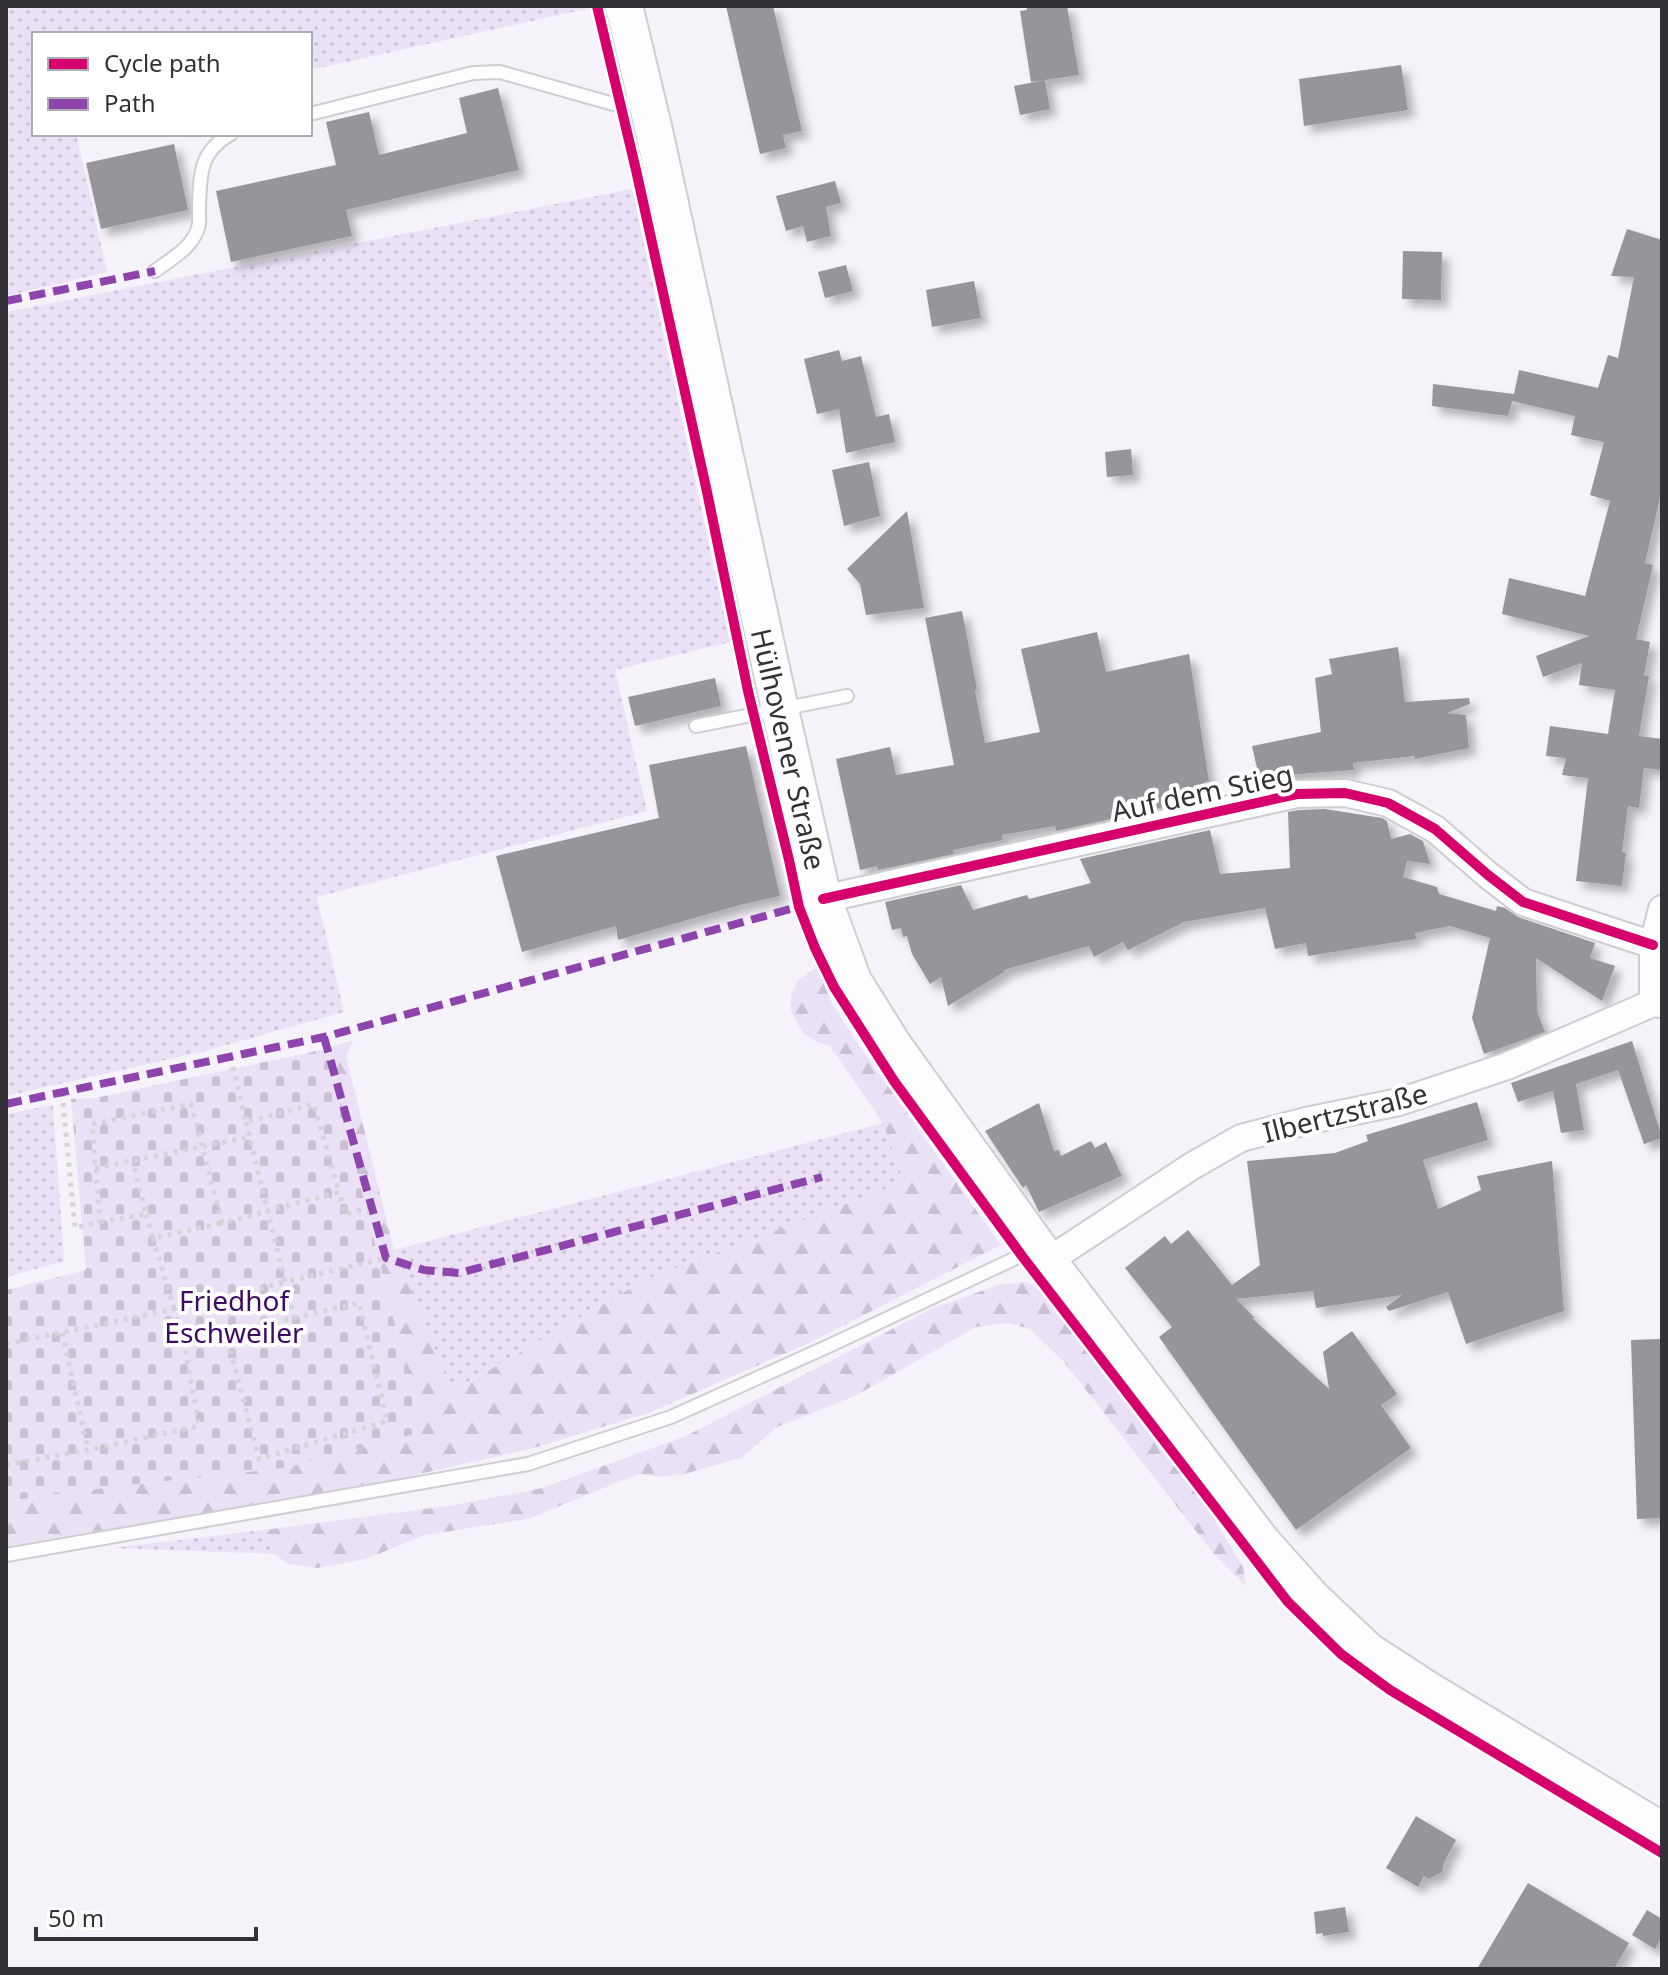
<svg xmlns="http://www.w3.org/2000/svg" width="1668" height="1975" font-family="'Noto Sans',sans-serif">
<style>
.grass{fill:url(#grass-dots)}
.forest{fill:url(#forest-firs)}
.cemetery{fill:url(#cemetery-stones)}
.building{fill:#97949a;filter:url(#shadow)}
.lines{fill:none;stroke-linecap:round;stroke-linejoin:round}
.service-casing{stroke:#d0cdd2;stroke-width:16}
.minor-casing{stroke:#d0cdd2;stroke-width:30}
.secondary-casing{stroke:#d0cdd2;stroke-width:40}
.path{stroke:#d5d4d6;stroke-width:5;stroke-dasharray:4 6;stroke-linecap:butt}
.service{stroke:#fefdfe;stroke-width:12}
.minor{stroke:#fefdfe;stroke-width:26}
.secondary{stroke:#fefdfe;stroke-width:36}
.quiet{stroke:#8e44ad;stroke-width:8;stroke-dasharray:16 8;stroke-linecap:butt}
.cycleway-casing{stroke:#fff;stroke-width:15}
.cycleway{stroke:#d6006c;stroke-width:10}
.labels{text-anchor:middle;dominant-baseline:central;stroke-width:8;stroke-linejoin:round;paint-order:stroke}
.street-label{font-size:28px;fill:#333136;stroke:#fff}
.park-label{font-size:28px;fill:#3e0a65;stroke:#fff}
</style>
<defs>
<pattern id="grass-dots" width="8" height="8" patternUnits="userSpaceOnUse" patternTransform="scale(2)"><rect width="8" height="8" fill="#ebe1f7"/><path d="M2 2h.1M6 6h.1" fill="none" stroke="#cac2d4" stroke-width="1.8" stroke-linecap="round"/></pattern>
<pattern id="forest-firs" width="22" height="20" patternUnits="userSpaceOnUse" patternTransform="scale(2)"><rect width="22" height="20" fill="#ebe1f7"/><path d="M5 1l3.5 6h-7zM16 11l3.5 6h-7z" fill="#cac2d4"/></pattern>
<pattern id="cemetery-stones" width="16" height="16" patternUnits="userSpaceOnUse" patternTransform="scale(2)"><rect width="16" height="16" fill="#ebe1f7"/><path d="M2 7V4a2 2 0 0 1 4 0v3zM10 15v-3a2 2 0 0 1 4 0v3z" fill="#cac2d4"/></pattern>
<filter id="shadow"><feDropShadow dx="7" dy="7" stdDeviation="4" flood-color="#0004"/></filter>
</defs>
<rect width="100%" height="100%" fill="#f5f2f9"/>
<path class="grass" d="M6 6H590L591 8 310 70V34H34V134H76L107 272 6 296Z
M632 189 730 642 615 670 647 811 317 897 344 1012 205 1051 6 1096V312Z
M53 1105 64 1261 6 1277V1114Z
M883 1123 904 1182 645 1280 452 1391 394 1250Z
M264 1530 275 1554 111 1548Z"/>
<path class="forest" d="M817 967 831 1002 860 1047 1001 1245 809 1343 651 1412 534 1448 260 1510 90 1532 6 1546V1502L49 1494 284 1468 422 1432 326 1049 353 1040 346 1056 394 1250 453 1391 645 1280 904 1182 883 1123 830 1046 815 1041 803 1033 791 1012V995L798 980Z
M1026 1282 1038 1287 1099 1363 1212 1515 1243 1567 1246 1586 1213 1553 1065 1363 1030 1329 1007 1323 976 1327 857 1395 777 1427 741 1458 684 1474 661 1477 638 1474 528 1519 425 1535 366 1559 317 1568 288 1564 275 1554 264 1530 455 1505 542 1488 686 1436 931 1309 998 1285Z"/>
<path class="cemetery" d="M326 1049 422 1432 284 1468 49 1494 6 1502V1290L86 1270 71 1099 95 1098Z"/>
<path class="building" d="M726 6H773L802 131 783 135 786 148 760 154Z
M1027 6H1067L1079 75 1031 82 1020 11 1027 10Z
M1401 65 1408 110 1304 126 1299 79Z
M1045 80 1050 109 1020 115 1014 86Z
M498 88 519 170 346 210 352 236 231 262 216 191 336 165 326 122 369 112 379 155 467 133 459 98Z
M174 144 188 210 101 229 86 163Z
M835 181 841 203 826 207 831 236 807 242 803 226 786 231 776 196Z
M1627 229 1662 240V489L1645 563 1653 565 1636 639 1650 642 1644 676H1649L1639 736 1662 739V770L1644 768 1639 808 1628 806 1622 852 1626 853 1622 886 1576 881 1588 778 1562 775 1566 758 1546 756 1550 726 1608 734 1615 690 1579 685 1582 663 1543 677 1536 656 1589 636 1502 614 1509 578 1585 596 1610 501 1590 495 1604 442 1571 435 1575 416 1512 401 1513 398 1508 416 1432 406 1433 384 1514 394 1519 370 1598 388 1608 355 1618 358 1634 277 1611 276Z
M1403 251 1442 252 1441 300 1402 299Z
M846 265 853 291 825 298 818 272Z
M974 281 981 318 932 327 926 290Z
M839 350 842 361 861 356 876 417 889 414 895 442 846 453 839 409 817 414 804 359Z
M1131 449 1133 475 1107 477 1105 452Z
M869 462 880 516 844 526 832 470Z
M907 511 924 608 866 615 860 584 847 569Z
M962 611 977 689 975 690 985 743 1040 732 1021 649 1097 632 1106 672 1189 654 1209 781H1205V798L1056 831 1055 826 1002 835 1003 840 953 850 954 854 878 870 877 866 860 870 836 759 890 747 896 775 954 765 925 618Z
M1398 647 1405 702 1469 698 1470 704 1447 713 1466 715 1469 748 1415 759 1414 756 1353 763 1354 770 1259 777 1252 746 1321 732 1315 678 1332 674 1329 659Z
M715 678 721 706 635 726 628 697Z
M746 746 780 896 740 905 618 940 616 926 522 952 496 856 659 818 649 765Z
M1325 809 1382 818 1387 821 1391 839 1410 834 1423 841 1430 864 1407 861 1403 877 1437 887 1439 894 1496 911 1497 906 1505 908 1518 917 1595 943 1590 958 1615 966 1602 1001 1536 958 1537 1011 1545 1032 1484 1054 1472 1018 1490 938 1450 926 1415 933 1416 939 1308 956 1306 943 1275 949 1265 908 1184 922 1128 950 1123 942 1094 957 1089 946 1004 970V972L948 1006 941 977 930 984 912 954 907 936 903 937 901 928 892 930 885 902 961 885 973 910 1027 895 1029 899 1091 883 1080 859 1210 830 1220 874 1290 868 1288 812 1299 810Z
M1632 1041 1662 1138 1644 1144 1618 1070 1576 1084 1584 1130 1561 1133 1553 1091 1518 1102 1511 1083Z
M1477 1102 1488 1140 1423 1160 1438 1209 1481 1190 1477 1176 1552 1161 1564 1311 1466 1344 1448 1292 1389 1311 1386 1307 1402 1295 1316 1308 1313 1291 1236 1299 1255 1318H1252L1329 1389 1323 1352 1352 1331 1397 1394 1381 1405 1411 1448 1296 1530 1159 1337 1172 1327 1125 1268 1165 1236 1171 1244 1188 1230 1232 1285 1260 1265 1247 1161 1335 1153 1368 1141 1366 1135Z
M1039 1103 1054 1151 1059 1150 1061 1156 1091 1141 1095 1148 1106 1142 1122 1176 1039 1212 1026 1185 1023 1188 985 1131Z
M1662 1339V1518L1637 1519 1631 1340Z
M1416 1816 1456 1840 1444 1862 1442 1872 1429 1879 1424 1876 1418 1887 1386 1868Z
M1528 1883 1629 1943 1614 1969H1477Z
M1345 1907 1349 1932 1323 1936V1933L1316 1934 1314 1912Z
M1647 1910 1662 1919V1937L1655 1949 1632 1935Z"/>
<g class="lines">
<defs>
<path id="service" d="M310 114 473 73 500 72 617 105 643 100
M155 271C171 259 192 248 198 228 200 222 199 215 199 209 200 176 199 151 231 134
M696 726 847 696
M6 1555 528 1464 671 1417 833 1344 1035 1249"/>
<path id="minor" d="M823 899 1297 794 1345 793 1388 803 1435 829 1488 875 1523 902 1653 945
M1653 1003V945L1662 909
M1048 1261 1192 1166 1241 1138 1306 1121 1399 1102 1507 1066 1653 1003 1662 1004"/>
<path id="secondary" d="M624 6 654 131 781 714 823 899 853 981 893 1045 1048 1261 1262 1542 1312 1598 1368 1651 1431 1692 1662 1831"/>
</defs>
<use href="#service" class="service-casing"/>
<use href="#minor" class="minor-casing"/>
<use href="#secondary" class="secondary-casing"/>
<path class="path" d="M231 1057 246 1122 314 1104 339 1192
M62 1093 75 1228 100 1222 92 1124 191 1104 222 1223 339 1192 345 1214 372 1207
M246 1122 285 1282 386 1258
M95 1168 250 1137
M146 1214 153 1238 222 1223
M100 1222 146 1214 133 1161
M153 1238 174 1309
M221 1299 285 1282 294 1318
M62 1333 88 1450
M6 1344 174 1309 184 1343 359 1303 387 1421 259 1459 226 1333
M6 1465 88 1450 199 1426 184 1343"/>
<use href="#service" class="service"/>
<use href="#minor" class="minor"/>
<use href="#secondary" class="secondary"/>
<path class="quiet" d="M6 301 155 271
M324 1037 386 1258 424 1270 459 1273 822 1177
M6 1104 324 1037 805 905"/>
<defs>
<path id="cycleway" d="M597 6 636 170 707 492 748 691 789 860 799 907 815 948 834 987 894 1081 1022 1256 1288 1602 1341 1654 1390 1690 1662 1853
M823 899 1297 794 1345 793 1388 803 1435 829 1488 875 1523 902 1653 945"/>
</defs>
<use href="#cycleway" class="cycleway-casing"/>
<use href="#cycleway" class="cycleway"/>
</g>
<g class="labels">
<g class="street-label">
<text transform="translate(789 749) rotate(77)">Hülhovener Straße</text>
<text transform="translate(1202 792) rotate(-12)">Auf dem Stieg</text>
<text transform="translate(1345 1112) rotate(-14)">Ilbertzstraße</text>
</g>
<g class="park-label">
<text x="234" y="1300">Friedhof<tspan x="234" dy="32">Eschweiler</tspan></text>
</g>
</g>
<rect width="1668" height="1975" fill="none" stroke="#333136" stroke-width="16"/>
<rect x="32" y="32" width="280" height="104" fill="#ffffff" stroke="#adadaf" stroke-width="2"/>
<rect x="48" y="58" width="40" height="12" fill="#d6006c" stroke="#adadaf" stroke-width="2"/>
<text x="104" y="72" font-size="24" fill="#333136">Cycle path</text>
<rect x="48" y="98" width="40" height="12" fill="#8e44ad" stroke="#adadaf" stroke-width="2"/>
<text x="104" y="112" font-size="24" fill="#333136">Path</text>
<path d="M36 1927v12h220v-12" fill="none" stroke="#333136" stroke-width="4"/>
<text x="48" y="1927" font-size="24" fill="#333136" stroke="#ffffff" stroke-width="6" paint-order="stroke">50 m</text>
</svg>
